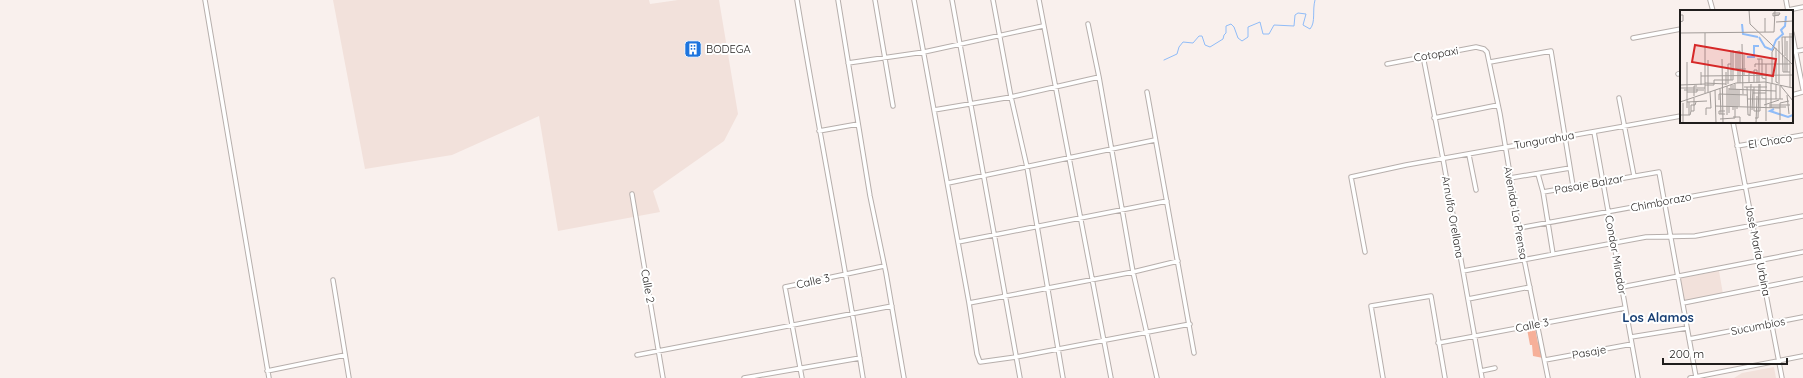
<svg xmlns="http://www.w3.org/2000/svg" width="1803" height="378" font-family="Quicksand,sans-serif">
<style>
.built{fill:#f2e1db}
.green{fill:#f6b099}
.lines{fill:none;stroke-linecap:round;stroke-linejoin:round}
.stream{stroke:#90bcf8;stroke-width:1}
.minor-casing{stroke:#b7afac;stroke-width:5.5}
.minor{stroke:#fff;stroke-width:3.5}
.labels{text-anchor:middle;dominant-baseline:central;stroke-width:4;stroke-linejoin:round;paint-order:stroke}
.poi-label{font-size:11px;fill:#201d1c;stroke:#fff;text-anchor:start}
.street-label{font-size:11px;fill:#201d1c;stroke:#fff}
.quarter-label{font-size:13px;font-weight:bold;fill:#183f74;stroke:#fff}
.inset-river{fill:none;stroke:#90bcf8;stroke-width:2}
.inset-road{fill:none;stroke:#a29c99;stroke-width:1}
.view{fill:#d62828;fill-opacity:0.15;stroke:#d62828;stroke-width:2}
.inset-edge{fill:none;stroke:#201d1c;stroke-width:2}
</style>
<rect width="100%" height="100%" fill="#f9f0ed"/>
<path class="built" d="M333 0H649L650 4 678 0H719L738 114 724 141 653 191 660 212 558 231 539 116 452 155 365 169Z
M1719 271 1723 294 1684 301 1680 278Z
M1774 367 1776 378H1734L1742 373Z"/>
<path class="green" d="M1535 328 1538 343H1540L1543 358 1533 356 1532 345H1530L1527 329Z"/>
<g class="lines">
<path class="stream" d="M1164 60 1177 54 1179 47 1183 42 1193 43 1199 36H1202L1205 45 1210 47 1223 39 1224 35 1226 33V26L1231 24 1234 27 1238 38 1242 41 1248 37V27L1260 22 1263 34H1269L1274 25 1294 26 1295 15 1298 13 1306 14 1303 25 1310 29C1316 22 1312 11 1315 0"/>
<defs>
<path id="minor" d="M205 0 269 378
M797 0C818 126 843 252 863 378
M838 0 870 196 886 273 904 378
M875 0 893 106
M914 0 969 303 977 354 980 362 1016 357 1190 324
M952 0 1020 378
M993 0 1011 97 1027 167 1063 378
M1039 0 1111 378
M1710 0 1713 11
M1786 0 1788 11
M1788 10 1803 7
M1088 24 1099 77 1133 272 1157 378
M1792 33 1803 89
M1633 38 1681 29
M1792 52 1803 50
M1423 56 1443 159 1482 378
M1490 62 1551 51 1573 186
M848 63 924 52 1043 26
M1387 64 1476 47 1484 49 1487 52 1500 114 1524 259 1548 378
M1678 74 1681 73
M1147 92 1194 353
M1792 95 1803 92
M1619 98 1634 176
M934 110 1011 97 1099 77
M1434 118 1498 105
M1733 122 1782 378
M819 131 858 124
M1594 132 1638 378
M1737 146 1803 135
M1469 155 1476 190
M1538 174 1543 192 1553 254
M1510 178 1570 168
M948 183 1155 140
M1543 192 1659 172 1696 377
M632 194 663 378
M1519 228 1803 176
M958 242 1167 201
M1365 252 1351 177 1406 165 1681 116
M1463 271 1646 237 1695 236 1803 216
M333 280 349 378
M1622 287 1803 252
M1468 299 1530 287
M969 303 1133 272 1178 261
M1683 303 1803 279
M1631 337 1687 328
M1689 339 1803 317
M1438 343 1625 308
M637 355 892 306
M1545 360 1632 344
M267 371 345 355
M1481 371 1495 368
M744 378 860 358
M802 378 785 287 884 266
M1383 378 1371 306 1431 296 1445 378
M1690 378 1803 356"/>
</defs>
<use href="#minor" class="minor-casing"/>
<use href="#minor" class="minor"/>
</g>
<defs>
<symbol id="building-square" viewBox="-11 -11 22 22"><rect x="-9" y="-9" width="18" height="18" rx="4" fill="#1d74de" stroke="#fff"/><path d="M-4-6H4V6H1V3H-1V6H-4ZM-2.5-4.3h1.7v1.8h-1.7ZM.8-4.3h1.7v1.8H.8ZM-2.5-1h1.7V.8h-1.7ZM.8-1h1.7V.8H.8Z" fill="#fff"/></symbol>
</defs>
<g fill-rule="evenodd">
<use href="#building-square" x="683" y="39" width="20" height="20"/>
</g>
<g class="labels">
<g class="poi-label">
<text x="706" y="49">BODEGA</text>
</g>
<g class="street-label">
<text transform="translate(1436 54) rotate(-10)">Cotopaxi</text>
<text transform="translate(1544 140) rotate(-10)">Tungurahua</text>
<text transform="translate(1770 141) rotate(-9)">El Chaco</text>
<text transform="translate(1589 184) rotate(-10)">Pasaje Balzar</text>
<text transform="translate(1661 202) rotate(-11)">Chimborazo</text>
<text transform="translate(1516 213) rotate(80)">Avenida La Prensa</text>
<text transform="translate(1453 217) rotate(80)">Arnulfo Orellana</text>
<text transform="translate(1758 250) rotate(79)">José María Urbina</text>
<text transform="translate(1616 255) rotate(80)">Condor Mirador</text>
<text transform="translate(813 281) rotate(-12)">Calle 3</text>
<text transform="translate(648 286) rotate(80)">Calle 2</text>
<text transform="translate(1532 325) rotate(-11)">Calle 3</text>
<text transform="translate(1758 326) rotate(-11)">Sucumbios</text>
<text transform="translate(1589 352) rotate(-10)">Pasaje</text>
</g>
<g class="quarter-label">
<text x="1658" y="317">Los Alamos</text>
</g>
</g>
<g transform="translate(1680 10)">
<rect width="113" height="113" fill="#f9f0ed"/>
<path class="inset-river" d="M62 14 63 24 78 27M79 27 85 37 92 40 96 30 103 24 101 20 105 16 106 6M67 47H74V36H79M94 99 90 101 108 107 113 105"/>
<path class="inset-road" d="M69 0 70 14 113 55M0 5H3V11L0 12M95 5H99L93 6V3H100L99 5M96 12 113 11M85 22V8M0 23 94 22 95 0M25 23V83M112 23 113 74M107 31V62M62 34 63 84M96 38V72L98 73M51 41V70M53 42 60 41V73M56 42V59H66M64 45V66M105 46V27M105 47V62M42 49 43 113M77 49H82V68L86 69M86 54V111M75 57V54H110M110 62H103L102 27H113M21 66 113 65M69 72V63H74M74 72V60H77V73M25 73 46 74M58 73V42M79 73V49M92 73V42L95 37M48 74V54H51M99 74V31M0 75 25 74M21 75V62M25 75H34V70H53V40M46 75V62M53 75V100M96 75V89M100 75 113 91M47 76V105M64 77H87M67 77 68 105H70M74 77V101H80V74M110 77V23M0 78H25M49 78V103M40 79 41 104M49 79 96 81M57 79V99M4 80H24M35 80 36 113M7 82H17V79M28 82V50M73 83H86M107 85 109 104M14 86V76H17M67 89H103M100 89V76M39 90V84L67 85M0 92 56 73 85 72 113 78M7 92 27 91M9 92V105M3 93V113M84 95 99 90M89 95H110M35 96 100 98M51 96V75M59 96V80M89 97H106M7 98V52M91 98V74M72 100 73 79M11 101V95H15L16 92M45 101H39V104H45M0 105H10L11 101H14V88M26 105V98H31L30 82M70 106 71 74M53 107H60V113M75 108H78L79 74M40 109 55 108V74M100 110V93L109 91M76 113 77 86"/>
<path class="view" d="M15 35 96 49 93 66 12 52Z"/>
<rect width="113" height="113" class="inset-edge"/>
</g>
<path d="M1663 358v6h124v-6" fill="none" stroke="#201d1c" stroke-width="2"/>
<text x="1669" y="358" font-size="12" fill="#201d1c" stroke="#ffffff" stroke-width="3" paint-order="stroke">200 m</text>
</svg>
